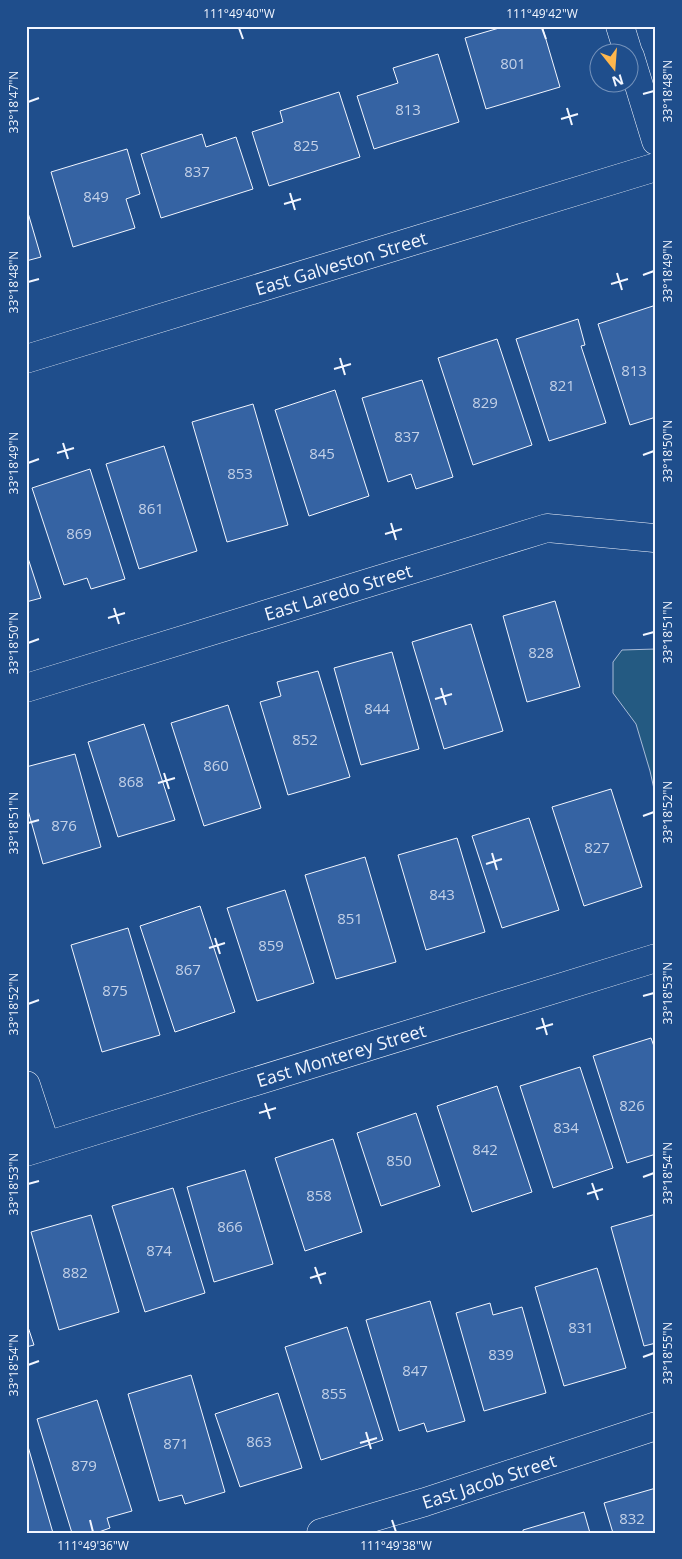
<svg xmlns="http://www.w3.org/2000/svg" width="682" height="1559" font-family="'Open Sans',sans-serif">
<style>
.green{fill:#245a82;stroke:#a8bbd7}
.building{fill:#3563a3;stroke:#f2f6ff}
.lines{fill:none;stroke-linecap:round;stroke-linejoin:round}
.minor-casing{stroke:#f2f6ff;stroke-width:29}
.minor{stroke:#1f4e8c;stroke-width:28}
.ticks{fill:none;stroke:#f2f6ff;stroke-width:2}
.labels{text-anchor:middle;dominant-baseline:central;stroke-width:4;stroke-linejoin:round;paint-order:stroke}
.number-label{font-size:15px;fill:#c3d1e8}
.street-label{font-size:18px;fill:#f2f6ff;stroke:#1f4e8c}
.neatline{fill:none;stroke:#f2f6ff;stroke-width:2}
.ticks-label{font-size:12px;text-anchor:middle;fill:#f2f6ff}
</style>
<rect width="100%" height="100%" fill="#1f4e8c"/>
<path class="green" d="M656 649V798L650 771 636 724 613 693V662L622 650Z"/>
<path class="building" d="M506 26H542L560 87 486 109 465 38Z
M438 54 459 122 374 149 357 96 398 83 393 68Z
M339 92 360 157 269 186 252 132 283 122 280 111Z
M202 134 206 147 236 137 253 189 161 218 141 154Z
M127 149 140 194 126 199 135 228 73 247 51 172Z
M26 206 41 257 26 261Z
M656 305V417L630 425 598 324Z
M578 319 585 345 581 346 606 423 549 441 516 339Z
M497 339 532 445 473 465 438 358Z
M422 380 453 477 416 489 411 474 388 482 362 398Z
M335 390 369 496 309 516 275 410Z
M253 404 288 525 227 542 192 422Z
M164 446 197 551 139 569 106 464Z
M90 469 125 579 91 589 87 578 64 585 32 488Z
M26 552 41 598 26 602Z
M555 601 580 687 527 702 503 616Z
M471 624 503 731 444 749 412 642Z
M392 652 419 749 361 765 334 668Z
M318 671 350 777 288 795 260 702 281 696 277 682Z
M228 705 261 808 204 826 171 723Z
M144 724 175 820 118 837 88 742Z
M75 754 101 847 43 864 26 803V767Z
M611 789 642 887 584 906 552 807Z
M529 818 559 910 502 928 472 836Z
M457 838 485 932 426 950 398 855Z
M365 857 396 962 336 979 305 875Z
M285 890 314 983 257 1001 227 908Z
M200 906 235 1012 175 1032 140 926Z
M128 928 160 1035 102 1052 71 945Z
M651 1038 656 1052V1154L627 1163 593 1056Z
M580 1067 613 1168 553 1188 520 1086Z
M497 1086 532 1192 472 1212 437 1106Z
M416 1113 440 1186 381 1206 357 1133Z
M333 1139 362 1232 305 1251 275 1158Z
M245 1170 273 1264 214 1282 187 1187Z
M173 1188 205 1293 145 1312 112 1206Z
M656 1214V1343L644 1346 611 1227Z
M91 1215 119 1312 59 1330 31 1232Z
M597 1268 626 1368 564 1386 535 1287Z
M430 1301 465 1421 427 1432 424 1423 399 1431 366 1320Z
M490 1303 493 1315 522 1307 546 1393 484 1411 456 1313Z
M26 1321 34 1345 26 1347Z
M347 1327 383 1440 321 1460 285 1347Z
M191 1375 225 1492 185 1504 182 1495 159 1501 128 1394Z
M278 1393 302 1468 240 1487 215 1414Z
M97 1400 132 1511 107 1518 110 1528 96 1533H72L37 1419Z
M27 1443 53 1533H26Z
M656 1488V1533H613L604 1503Z
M584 1512 590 1533H523V1530Z"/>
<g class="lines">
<defs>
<path id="minor" d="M620 26 628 52
M630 56 656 141
M26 359 656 167
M26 688 547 528 654 538
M26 1085 46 1146
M26 1152 656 958
M321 1533 425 1502 656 1426"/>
</defs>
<use href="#minor" class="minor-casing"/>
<use href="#minor" class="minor"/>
</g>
<path class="ticks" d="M239 28 243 39M542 28 546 39M643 94 654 91M28 102 39 98M567 108 572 125M561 119 578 114M290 193 295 210M284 204 301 199M617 273 622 290M643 275 654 271M28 282 39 279M611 284 628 279M340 358 345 375M334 369 351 364M63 443 68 459M57 453 74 448M643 455 654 451M28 463 39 459M391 523 396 540M385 534 402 529M114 608 119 624M108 618 125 613M643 635 654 632M28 643 39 639M441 688 446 705M435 699 452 694M164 773 169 789M158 783 175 778M643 816 654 812M28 823 39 820M492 853 497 870M486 864 502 859M215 938 220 954M209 948 225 943M643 996 654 993M28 1004 39 1000M542 1018 547 1035M536 1029 553 1024M265 1103 270 1119M259 1113 276 1108M643 1177 654 1173M592 1183 598 1200M28 1184 39 1181M587 1194 603 1189M315 1267 321 1284M310 1278 326 1273M643 1357 654 1353M28 1365 39 1361M366 1432 371 1449M360 1443 377 1438M90 1520 93 1532M392 1520 396 1532"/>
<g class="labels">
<g class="number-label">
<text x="513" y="63">801</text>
<text x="408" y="109">813</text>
<text x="306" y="145">825</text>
<text x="197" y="171">837</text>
<text x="96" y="196">849</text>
<text x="634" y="370">813</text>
<text x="562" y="385">821</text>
<text x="485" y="402">829</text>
<text x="407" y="436">837</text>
<text x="322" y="453">845</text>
<text x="240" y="473">853</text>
<text x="151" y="508">861</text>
<text x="79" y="533">869</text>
<text x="541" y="652">828</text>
<text x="377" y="708">844</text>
<text x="305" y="739">852</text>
<text x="216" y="765">860</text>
<text x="131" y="781">868</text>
<text x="64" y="825">876</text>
<text x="597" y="847">827</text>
<text x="442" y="894">843</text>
<text x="350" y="918">851</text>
<text x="271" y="945">859</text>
<text x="188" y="969">867</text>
<text x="115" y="990">875</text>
<text x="632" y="1105">826</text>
<text x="566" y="1127">834</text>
<text x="485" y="1149">842</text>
<text x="399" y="1160">850</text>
<text x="319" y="1195">858</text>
<text x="230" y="1226">866</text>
<text x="159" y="1250">874</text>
<text x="75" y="1272">882</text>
<text x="581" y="1327">831</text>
<text x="501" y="1354">839</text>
<text x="415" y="1370">847</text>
<text x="334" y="1393">855</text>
<text x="259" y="1441">863</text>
<text x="176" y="1443">871</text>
<text x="84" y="1465">879</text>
<text x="632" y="1518">832</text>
</g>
<g class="street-label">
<text transform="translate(341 263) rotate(-17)">East Galveston Street</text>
<text transform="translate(338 592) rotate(-17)">East Laredo Street</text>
<text transform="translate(341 1055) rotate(-17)">East Monterey Street</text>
<text transform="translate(489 1481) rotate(-18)">East Jacob Street</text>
</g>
</g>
<rect width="682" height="1559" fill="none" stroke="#1f4e8c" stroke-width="55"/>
<g transform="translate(614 68) rotate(163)"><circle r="24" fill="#1f4e8c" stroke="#7391ba"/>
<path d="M0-4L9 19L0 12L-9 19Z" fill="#ffb74d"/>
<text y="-8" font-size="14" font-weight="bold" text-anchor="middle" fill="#f2f6ff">N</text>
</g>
<rect x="28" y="28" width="626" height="1504" class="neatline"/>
<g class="ticks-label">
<text x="239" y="18">111°49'40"W</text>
<text x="542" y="18">111°49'42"W</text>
<text transform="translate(668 91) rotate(-90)" y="4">33°18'48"N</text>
<text transform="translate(14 102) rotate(-90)" y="4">33°18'47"N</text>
<text transform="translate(668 271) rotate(-90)" y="4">33°18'49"N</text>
<text transform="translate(14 282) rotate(-90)" y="4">33°18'48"N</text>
<text transform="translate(668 451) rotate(-90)" y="4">33°18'50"N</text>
<text transform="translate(14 463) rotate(-90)" y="4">33°18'49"N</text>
<text transform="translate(668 632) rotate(-90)" y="4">33°18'51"N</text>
<text transform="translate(14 643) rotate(-90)" y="4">33°18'50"N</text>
<text transform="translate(668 812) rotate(-90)" y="4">33°18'52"N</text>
<text transform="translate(14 823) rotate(-90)" y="4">33°18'51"N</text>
<text transform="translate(668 993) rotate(-90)" y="4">33°18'53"N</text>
<text transform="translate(14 1004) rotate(-90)" y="4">33°18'52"N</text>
<text transform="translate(668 1173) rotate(-90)" y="4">33°18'54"N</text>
<text transform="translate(14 1184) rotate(-90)" y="4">33°18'53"N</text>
<text transform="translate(668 1353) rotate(-90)" y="4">33°18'55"N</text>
<text transform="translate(14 1365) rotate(-90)" y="4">33°18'54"N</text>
<text x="93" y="1550">111°49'36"W</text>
<text x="396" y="1550">111°49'38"W</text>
</g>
</svg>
